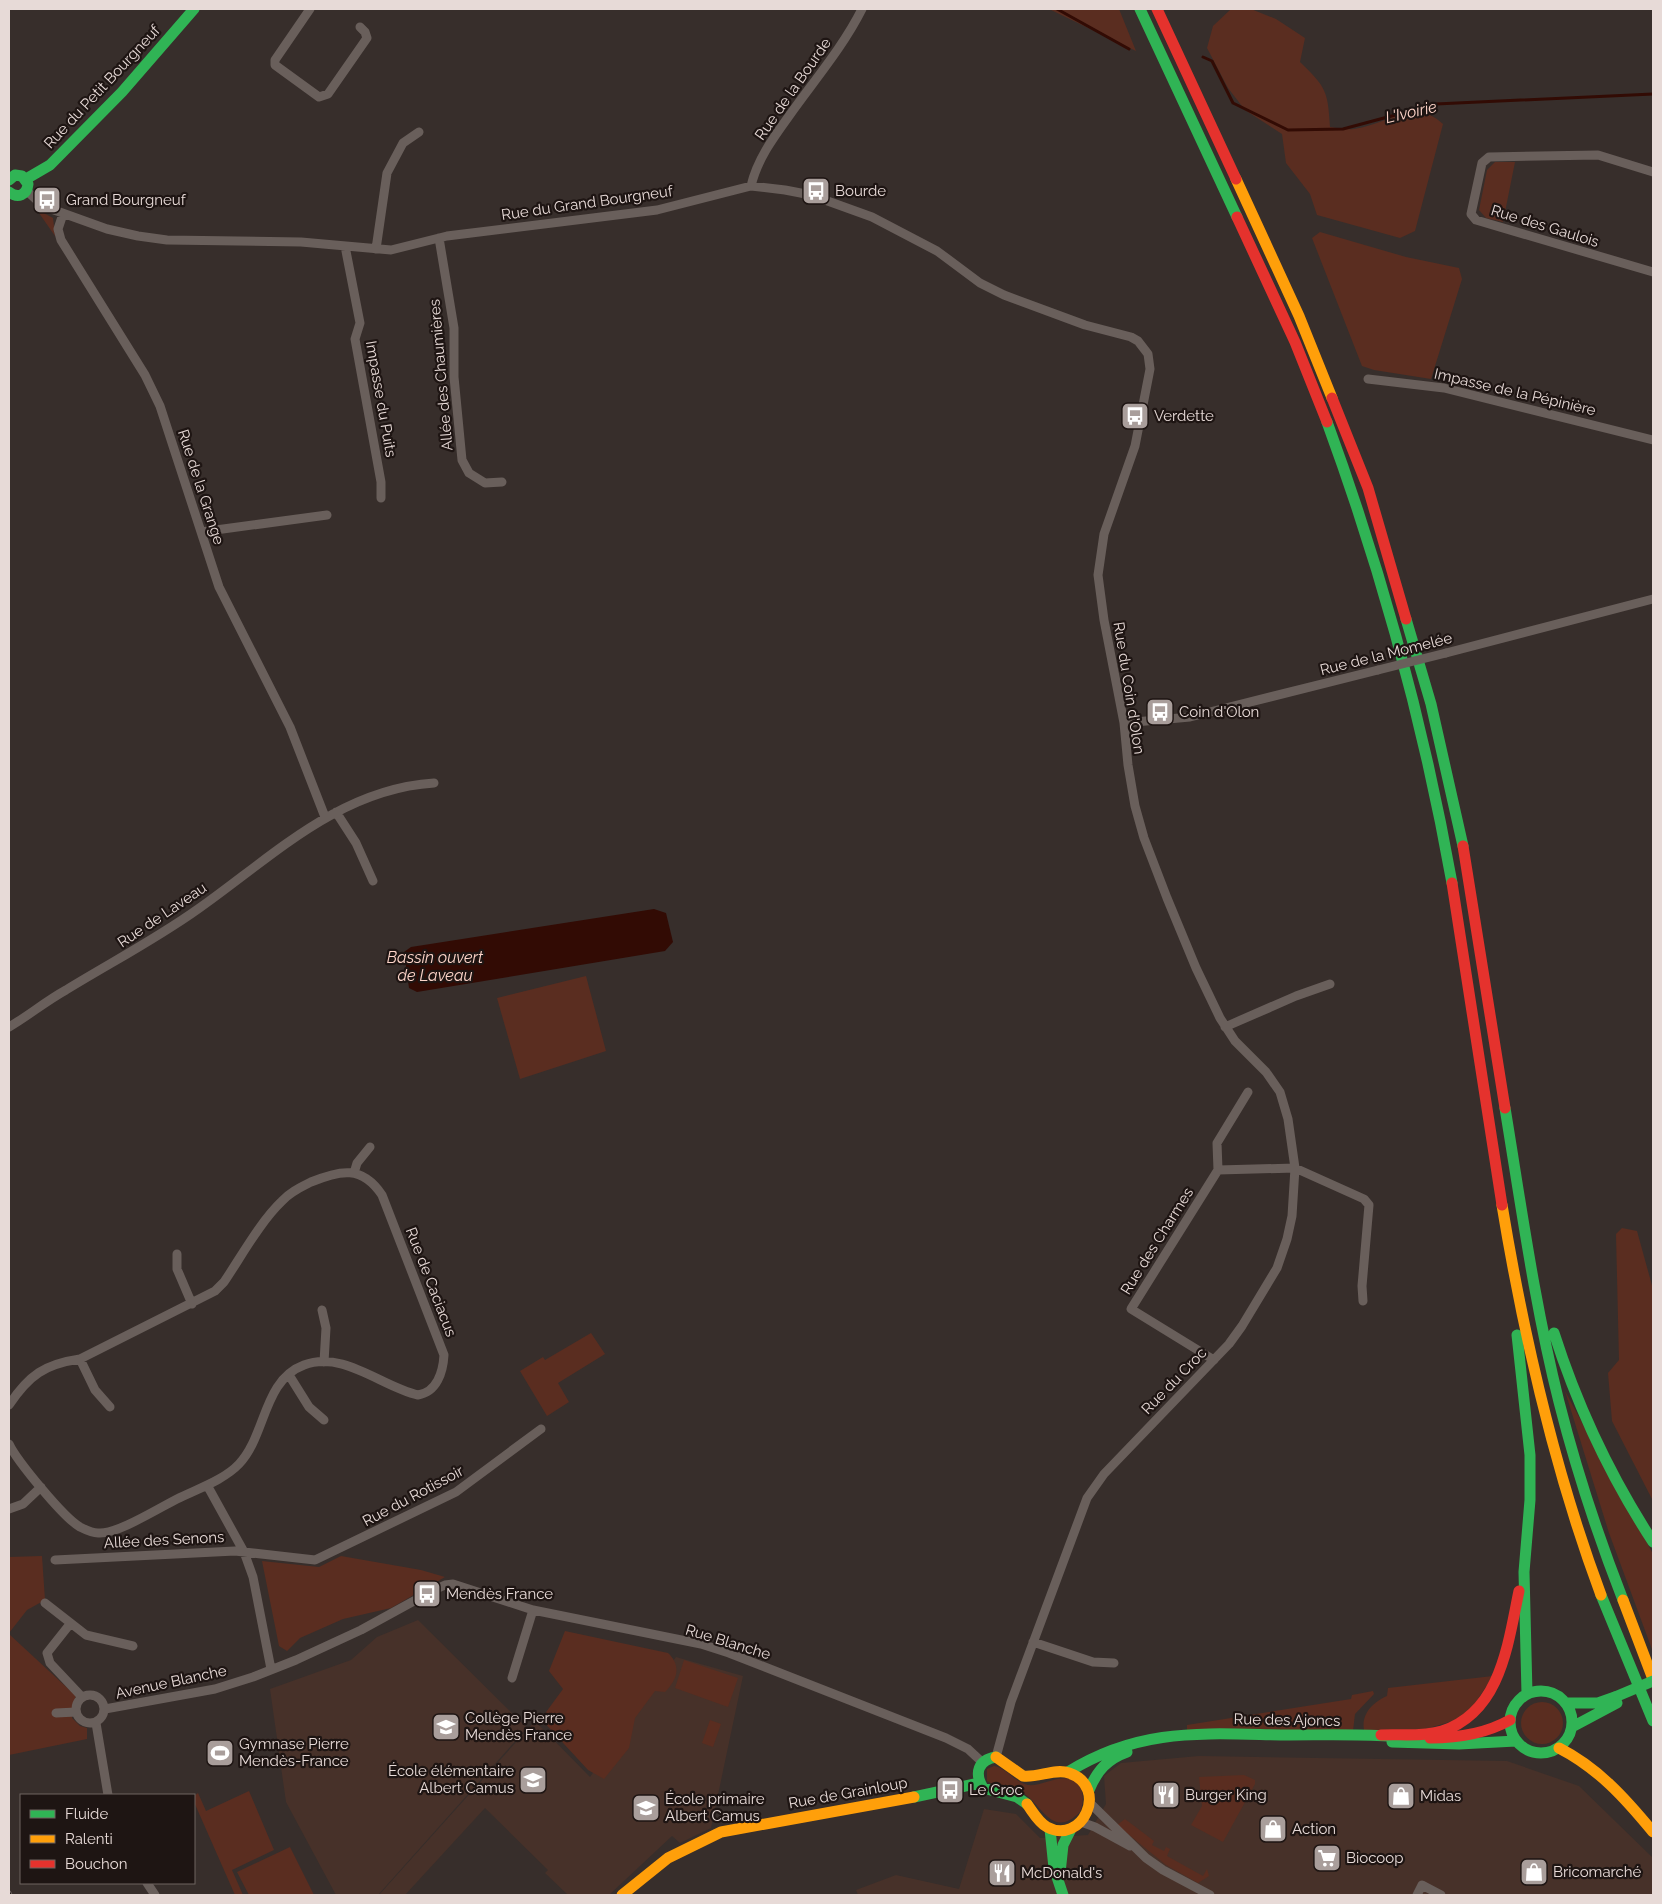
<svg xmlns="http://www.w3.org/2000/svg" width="1662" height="1904" font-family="Raleway,sans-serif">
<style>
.built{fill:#473129}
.green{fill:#5a2d20}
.water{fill:#320b04}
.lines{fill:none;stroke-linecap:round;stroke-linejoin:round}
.stream{stroke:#320b04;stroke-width:3}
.street{stroke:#695f5b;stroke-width:9}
.fast{stroke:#30b455;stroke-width:11}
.slow{stroke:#ff9f0a;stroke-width:11}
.jam{stroke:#e5322d;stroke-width:11}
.rail-casing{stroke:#6c6461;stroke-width:5}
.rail{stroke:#1e1513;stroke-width:3;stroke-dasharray:9;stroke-linecap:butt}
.street-bridge{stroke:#695f5b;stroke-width:9}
.fast-bridge{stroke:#30b455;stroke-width:11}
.labels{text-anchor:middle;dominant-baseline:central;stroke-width:4.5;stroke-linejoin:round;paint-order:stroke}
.street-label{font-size:15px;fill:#e7dad7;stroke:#1e1513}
.poi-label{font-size:15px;fill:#e7dad7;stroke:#1e1513;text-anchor:start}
.water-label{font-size:16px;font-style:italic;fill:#fed5c9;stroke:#1e1513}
</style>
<rect width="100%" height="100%" fill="#372e2b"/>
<path class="built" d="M418 1620 527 1728 378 1895H336L286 1802 270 1689 351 1660 377 1637Z
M676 1657 743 1676 711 1828 680 1843 672 1836 609 1895H568L545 1873 548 1870 485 1808 405 1895H379L535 1721 590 1777Z
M1199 1756 1507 1761 1579 1786 1653 1858V1895H858L856 1890 896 1875 959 1889 984 1809 1016 1814 1040 1838 1088 1835 1106 1804 1104 1776 1121 1763Z"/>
<path class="green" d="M1049 9H1119L1136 51Z
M1251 9 1276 19 1305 38 1300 62C1326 87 1328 91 1330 127 1338 128 1347 130 1354 129 1385 125 1416 97 1443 124L1415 231 1400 238 1317 215 1310 194 1286 163 1282 134 1245 110 1228 88 1207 48 1213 26 1230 10Z
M1495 162H1515L1503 222 1486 218 1479 210 1487 170Z
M40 211 53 218 55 236 39 213Z
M1320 232 1406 257 1459 268 1462 279 1431 379 1374 370 1362 366 1312 238Z
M586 976 606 1051 520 1079 497 998Z
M1622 1228 1637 1231 1653 1289V1501L1612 1421 1608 1373 1619 1360 1616 1234Z
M591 1333 605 1354 558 1383 569 1402 547 1416 520 1371 543 1357 545 1360Z
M1565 1391 1653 1554V1652L1609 1533Z
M42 1556 45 1600 27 1610 9 1633V1557Z
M341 1556 421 1570 445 1577 391 1608 343 1619 300 1638 287 1651 279 1646 262 1561 319 1567Z
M565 1631 668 1653C682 1666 677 1680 665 1692L655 1691 635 1718 629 1748 604 1779 588 1770 541 1719 563 1689 549 1671Z
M9 1634 76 1696 72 1706V1718L80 1726 87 1728V1739L9 1755Z
M684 1660 738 1678 728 1707 675 1688Z
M1493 1676 1466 1717 1419 1731 1364 1730C1361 1714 1373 1702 1387 1696L1388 1688Z
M1373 1691 1374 1694 1355 1714 1353 1731 1187 1730V1725L1351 1699 1352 1695Z
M1521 1723a21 21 0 1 1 42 0a21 21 0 1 1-42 0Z
M710 1720 721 1724 713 1747 702 1743Z
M994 1766C1007 1768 1014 1782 1028 1785 1044 1787 1071 1766 1081 1789 1084 1797 1083 1804 1080 1812 1051 1841 1042 1802 1020 1791 1010 1786 995 1787 987 1781V1769Z
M1244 1775 1255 1780V1784L1223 1842 1191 1825 1202 1806 1199 1777Z
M249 1791 274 1850 232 1870 243 1895H235L194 1802V1796L198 1793 206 1811Z
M1125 1819 1154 1841 1152 1845 1164 1851 1166 1847 1170 1849 1167 1856 1203 1876 1207 1869 1209 1876 1198 1883 1166 1865 1117 1825Z
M290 1847 314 1895H249L237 1872Z"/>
<path class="water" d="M654 909 666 913 673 942 665 951 417 992 409 988 404 952 411 947Z"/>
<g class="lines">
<path class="stream" d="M1057 9 1129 49
M1203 57 1212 61 1233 103 1288 130 1343 129 1436 104 1653 94"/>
<path class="street" d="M310 9 275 60V65L319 97 328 94 367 38 365 32 360 27
M1653 172 1598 155 1489 157 1482 163 1471 214 1476 220 1653 272
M751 186C757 160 773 138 789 116 813 82 843 47 862 9
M27 191 43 206 107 229 138 236 167 240 301 242 391 250 447 236 657 210 751 186 785 190 811 195 872 217 937 251 980 283 1004 295 1085 325 1131 337 1138 341 1148 354 1150 369 1135 446 1104 534 1098 575 1104 620 1124 723 1128 765 1135 806 1144 838 1167 898 1196 968 1220 1018 1235 1041 1266 1072 1280 1092 1288 1119 1295 1168 1292 1216 1287 1239 1277 1268 1242 1326 1229 1344 1104 1474 1087 1498 1011 1702 996 1757
M63 214 58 229 61 240 145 375 160 406 219 587 290 727 325 817
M439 238 454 328V377L462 460 469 473 485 483 502 482
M345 246 360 323 355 339 381 482V498
M376 249 387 173 403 143 419 132
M1368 379 1444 388 1653 440
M201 532 327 515
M1446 653 1653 599
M1124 723 1190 717 1378 670
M336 812 356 843 373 881
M9 1027C28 1016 46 1001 66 990 110 963 156 939 198 909 272 857 339 789 434 783
M1225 1027 1296 996 1330 984
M1218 1170 1217 1143 1248 1092
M354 1173 357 1163 370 1147
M177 1254V1269L192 1304
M322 1310 326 1328 324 1362
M80 1359 95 1390 110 1407
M1214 1360 1131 1309 1218 1170 1295 1168 1364 1199 1369 1205 1362 1286 1363 1301
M289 1375 309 1407 324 1420
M9 1405C29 1375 45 1364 80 1359L215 1291 224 1282C241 1257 260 1222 282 1201 290 1192 301 1187 311 1182 340 1170 362 1165 382 1195L444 1355C443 1372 437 1392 418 1395 382 1387 343 1350 304 1365 263 1380 266 1436 239 1464 224 1480 197 1489 177 1499 159 1508 116 1535 98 1533 93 1533 84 1529 80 1527 64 1518 17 1461 9 1444
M207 1485 244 1552 253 1577 271 1669
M9 1509 23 1504 41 1487
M55 1560 235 1551 315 1560 456 1492 541 1429
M45 1603 86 1635 133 1646
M70 1624 47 1653 50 1663 82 1697
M1033 1642 1093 1662 1114 1663
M512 1678 533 1610
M76 1709a14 14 0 1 1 28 0a14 14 0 1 1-28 0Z
M105 1709 215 1689 253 1677 296 1660 361 1630 434 1590 445 1585 453 1584 533 1610 701 1644 729 1653 946 1738 968 1749 982 1762
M56 1713 76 1712
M96 1723 108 1795
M1091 1804 1146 1858 1163 1870 1210 1895
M1081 1822 1095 1827 1130 1846
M147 1883 155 1895
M1417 1895 1422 1885 1441 1895"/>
<path class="fast" d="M1140 9 1237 217
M26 179 50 165 122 92 194 9
M9 180 15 175 22 176 28 184C27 195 18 199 9 192
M1327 422C1382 572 1424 726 1452 883
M1406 619 1431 704 1463 846
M1505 1108C1521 1205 1535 1307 1559 1402 1576 1469 1598 1536 1623 1600
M1554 1333C1578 1408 1610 1476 1653 1542
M1517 1335 1530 1455V1500L1524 1572 1527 1694
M1601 1595 1653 1721
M1510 1722a31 31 0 1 1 62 0a31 31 0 1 1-62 0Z
M1566 1703H1598L1615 1697
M1572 1727 1617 1703
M1392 1742 1459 1744 1516 1741
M996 1757C978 1760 974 1773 983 1788L1017 1797 1027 1804
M1068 1772C1142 1726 1206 1734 1289 1735 1322 1735 1355 1734 1388 1736
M1089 1790C1097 1771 1107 1759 1127 1752
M914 1797 979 1783
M1050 1829 1054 1868 1063 1895
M1060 1873 1063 1845 1071 1829"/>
<path class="slow" d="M1236 179 1299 316 1332 398
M1502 1205C1524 1338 1554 1469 1601 1595
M1623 1600 1653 1679
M1559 1748C1598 1768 1625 1798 1653 1832
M996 1757 1023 1776C1038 1778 1055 1768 1069 1773 1110 1787 1082 1846 1047 1827 1038 1822 1033 1812 1027 1804
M622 1895 668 1858 721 1832 914 1797"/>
<path class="jam" d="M1157 9 1236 179
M1237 217 1295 342 1327 422
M1332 398 1368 488 1406 619
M1463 846 1505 1108
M1452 883 1502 1205
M1381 1735C1401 1734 1423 1737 1442 1731 1501 1712 1508 1643 1519 1591
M1430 1738C1459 1738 1485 1734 1510 1720"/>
<defs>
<path id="rail" d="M9 1893 10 1895"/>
</defs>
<use href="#rail" class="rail-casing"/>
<use href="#rail" class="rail"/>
<path class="street-bridge" d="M1378 670 1446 653"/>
<path class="fast-bridge" d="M1615 1697 1653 1681"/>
</g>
<defs>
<symbol id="bus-square" viewBox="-11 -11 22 22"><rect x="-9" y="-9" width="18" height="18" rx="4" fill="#a99e9b" stroke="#1e1513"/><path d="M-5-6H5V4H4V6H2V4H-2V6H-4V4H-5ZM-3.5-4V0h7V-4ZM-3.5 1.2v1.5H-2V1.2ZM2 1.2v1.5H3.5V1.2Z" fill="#fff"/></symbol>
<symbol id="school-square" viewBox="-11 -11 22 22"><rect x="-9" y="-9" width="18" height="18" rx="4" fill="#a99e9b" stroke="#1e1513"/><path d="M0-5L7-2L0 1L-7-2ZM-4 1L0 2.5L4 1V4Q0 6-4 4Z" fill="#fff"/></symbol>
<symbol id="stadium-square" viewBox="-11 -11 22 22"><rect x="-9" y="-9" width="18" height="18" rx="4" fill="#a99e9b" stroke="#1e1513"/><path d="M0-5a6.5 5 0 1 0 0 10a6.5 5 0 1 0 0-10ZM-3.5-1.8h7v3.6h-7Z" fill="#fff"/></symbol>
<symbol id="restaurant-square" viewBox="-11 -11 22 22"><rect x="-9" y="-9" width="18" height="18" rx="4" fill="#a99e9b" stroke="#1e1513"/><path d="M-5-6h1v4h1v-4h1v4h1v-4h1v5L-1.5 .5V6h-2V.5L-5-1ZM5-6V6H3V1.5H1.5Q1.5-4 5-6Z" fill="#fff"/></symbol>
<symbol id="shop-square" viewBox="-11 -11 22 22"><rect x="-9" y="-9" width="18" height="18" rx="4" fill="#a99e9b" stroke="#1e1513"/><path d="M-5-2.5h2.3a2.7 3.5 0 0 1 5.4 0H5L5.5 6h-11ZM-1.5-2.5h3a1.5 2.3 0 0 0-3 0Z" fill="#fff"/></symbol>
<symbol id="supermarket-square" viewBox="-11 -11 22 22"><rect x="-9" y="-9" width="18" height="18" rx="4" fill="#a99e9b" stroke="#1e1513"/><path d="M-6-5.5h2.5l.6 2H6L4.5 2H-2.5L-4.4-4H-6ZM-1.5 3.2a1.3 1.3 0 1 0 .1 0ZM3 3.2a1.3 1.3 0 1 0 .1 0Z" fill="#fff"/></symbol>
</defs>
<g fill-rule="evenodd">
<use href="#bus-square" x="800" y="175" width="32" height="32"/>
<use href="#bus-square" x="31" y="184" width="32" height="32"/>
<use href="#bus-square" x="1119" y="400" width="32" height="32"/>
<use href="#bus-square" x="1144" y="696" width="32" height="32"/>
<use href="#bus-square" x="411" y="1578" width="32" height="32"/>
<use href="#school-square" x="430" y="1711" width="32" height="32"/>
<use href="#stadium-square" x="204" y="1737" width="32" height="32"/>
<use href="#school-square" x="517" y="1764" width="32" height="32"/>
<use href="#bus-square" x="934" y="1774" width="32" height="32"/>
<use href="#restaurant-square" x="1150" y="1779" width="32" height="32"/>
<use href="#shop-square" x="1385" y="1780" width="32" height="32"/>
<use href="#school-square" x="630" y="1792" width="32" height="32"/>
<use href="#shop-square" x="1257" y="1813" width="32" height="32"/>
<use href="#supermarket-square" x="1311" y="1842" width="32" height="32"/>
<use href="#shop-square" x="1518" y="1856" width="32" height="32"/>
<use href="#restaurant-square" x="986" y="1857" width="32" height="32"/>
</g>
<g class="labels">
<g class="street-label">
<text transform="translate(102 87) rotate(-47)">Rue du Petit Bourgneuf</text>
<text transform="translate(793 89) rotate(-55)">Rue de la Bourde</text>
<text transform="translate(587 203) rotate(-8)">Rue du Grand Bourgneuf</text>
<text transform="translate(1545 226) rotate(17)">Rue des Gaulois</text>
<text transform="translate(441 375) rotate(-95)">Allée des Chaumières</text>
<text transform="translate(1515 392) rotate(13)">Impasse de la Pépinière</text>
<text transform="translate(381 399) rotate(80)">Impasse du Puits</text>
<text transform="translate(201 487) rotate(72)">Rue de la Grange</text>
<text transform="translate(1386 654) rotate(-14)">Rue de la Momelée</text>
<text transform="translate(1129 688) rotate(81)">Rue du Coin d'Olon</text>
<text transform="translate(162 915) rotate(-34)">Rue de Laveau</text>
<text transform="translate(1157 1241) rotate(-58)">Rue des Charmes</text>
<text transform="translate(431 1282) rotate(69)">Rue de Caciacus</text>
<text transform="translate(1174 1381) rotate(-46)">Rue du Croc</text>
<text transform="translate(413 1496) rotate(-28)">Rue du Rotissoir</text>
<text transform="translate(164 1540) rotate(-3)">Allée des Senons</text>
<text transform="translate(728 1642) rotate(17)">Rue Blanche</text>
<text transform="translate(171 1682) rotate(-12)">Avenue Blanche</text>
<text transform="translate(1287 1720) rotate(1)">Rue des Ajoncs</text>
<text transform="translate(848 1793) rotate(-10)">Rue de Grainloup</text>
</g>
<g class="poi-label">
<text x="835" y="191">Bourde</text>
<text x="66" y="200">Grand Bourgneuf</text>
<text x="1154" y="416">Verdette</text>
<text x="1179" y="712">Coin d'Olon</text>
<text x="446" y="1594">Mendès France</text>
<text x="465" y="1718">Collège Pierre<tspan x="465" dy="17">Mendès France</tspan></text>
<text x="239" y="1744">Gymnase Pierre<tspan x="239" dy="17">Mendès-France</tspan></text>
<text x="514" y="1771" text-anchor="end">École élémentaire<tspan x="514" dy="17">Albert Camus</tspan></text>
<text x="969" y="1790">Le Croc</text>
<text x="1185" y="1795">Burger King</text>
<text x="1420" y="1796">Midas</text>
<text x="665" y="1799">École primaire<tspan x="665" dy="17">Albert Camus</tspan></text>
<text x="1292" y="1829">Action</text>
<text x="1346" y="1858">Biocoop</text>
<text x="1553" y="1872">Bricomarché</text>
<text x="1021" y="1873">McDonald's</text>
</g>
<g class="water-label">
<text transform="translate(1411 112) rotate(-13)">L'Ivoirie</text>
<text x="435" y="957">Bassin ouvert<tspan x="435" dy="18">de Laveau</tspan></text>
</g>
</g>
<rect width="1662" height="1904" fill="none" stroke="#e7dad7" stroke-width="20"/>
<rect x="20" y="1794" width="175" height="90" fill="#1e1513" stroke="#6e6461"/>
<rect x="30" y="1810" width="25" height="8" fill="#30b455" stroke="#6e6461"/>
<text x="65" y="1819" font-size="15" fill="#e7dad7">Fluide</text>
<rect x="30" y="1835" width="25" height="8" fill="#ff9f0a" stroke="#6e6461"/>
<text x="65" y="1844" font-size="15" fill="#e7dad7">Ralenti</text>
<rect x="30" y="1860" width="25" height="8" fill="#e5322d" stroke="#6e6461"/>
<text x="65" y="1869" font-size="15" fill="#e7dad7">Bouchon</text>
</svg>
